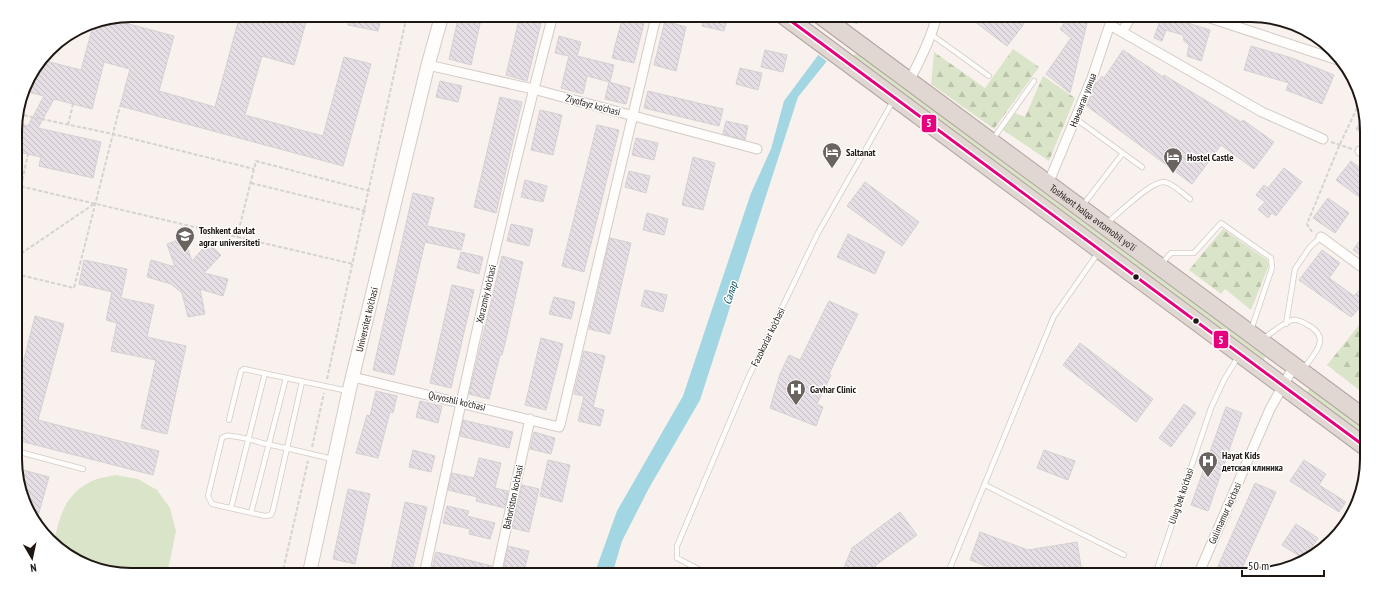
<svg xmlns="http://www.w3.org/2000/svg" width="1382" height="590" font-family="'PT Sans Narrow',sans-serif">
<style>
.green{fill:#dae4c8}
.forest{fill:url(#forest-firs)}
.water{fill:#a2d6e2}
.pier{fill:#f9f1ed}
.building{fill:url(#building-back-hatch);stroke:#d5d0d2}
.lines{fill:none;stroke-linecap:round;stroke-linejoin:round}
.lane-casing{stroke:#d2cbc6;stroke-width:6}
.street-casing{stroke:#d2cbc6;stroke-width:11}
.secondary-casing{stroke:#d2cbc6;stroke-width:15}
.highway-casing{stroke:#b1a39e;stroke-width:19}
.path{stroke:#d5d2d0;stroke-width:2;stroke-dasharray:4 2;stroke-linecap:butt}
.lane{stroke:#fefdfc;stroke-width:4.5}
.street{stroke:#fefdfc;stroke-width:9}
.secondary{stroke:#fefdfc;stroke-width:13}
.highway{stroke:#e0d7d3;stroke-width:17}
.bus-1-casing{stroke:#fff;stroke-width:6}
.bus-1{stroke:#e5007d;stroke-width:3}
.bus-dot{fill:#1f1712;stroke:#fff;stroke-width:1.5}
.labels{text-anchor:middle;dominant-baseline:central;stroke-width:3;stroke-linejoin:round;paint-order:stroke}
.street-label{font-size:10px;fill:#1f1712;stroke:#fff}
.poi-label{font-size:10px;font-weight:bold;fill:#1f1712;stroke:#fff;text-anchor:start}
.water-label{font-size:11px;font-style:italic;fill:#004b57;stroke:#fff}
.rim{fill:none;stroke:#1f1712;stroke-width:2}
.line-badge{stroke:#fff;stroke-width:1.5}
.badge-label{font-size:11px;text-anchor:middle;font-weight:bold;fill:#fff}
</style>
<defs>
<pattern id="forest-firs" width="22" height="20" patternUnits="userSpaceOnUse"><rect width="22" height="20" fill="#dae4c8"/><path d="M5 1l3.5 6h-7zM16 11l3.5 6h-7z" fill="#bbc3ab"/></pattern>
<pattern id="building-back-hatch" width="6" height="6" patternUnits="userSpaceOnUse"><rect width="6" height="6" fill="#e5dee4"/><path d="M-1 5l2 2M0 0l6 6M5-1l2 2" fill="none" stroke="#c4bec3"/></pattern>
</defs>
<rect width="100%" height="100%" fill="#f9f1ed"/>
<path class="green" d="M857 52 1266 356 1262 362 852 58Z
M1310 388 1367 430V440L1306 394Z
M115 475 138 479 157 490 170 508 176 531 167 575H131L87 566 54 541C60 515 65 495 90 482 97 478 107 477 115 475Z"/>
<path class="forest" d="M1013 49 1039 67 994 129 931 84 934 52 985 88Z
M1043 76 1075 98 1049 161 1003 130 1015 113 1025 117Z
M1223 229 1267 260 1269 265 1251 310 1225 289 1221 294 1189 270Z
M1360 324 1367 329V396L1327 365Z"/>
<path class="water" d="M848 15H864L798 97 700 400 649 488 622 541 612 575H594L617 511 683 396 751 193 771 149 784 101Z"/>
<path class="pier" d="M845 16 859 26 829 63 816 53Z"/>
<path class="building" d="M240 15H308L294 65 262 56 245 115 323 136 344 57 371 64 343 166 120 106 130 69 104 62 92 109 54 99 38 128 101 142 93 178 39 166 41 157 15 151V123L28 126 44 96 29 92 35 69 42 60 81 70 94 22 110 19 174 36 159 91 215 107Z
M350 15H382L378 31 348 25Z
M459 15H482L471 65 449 59Z
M520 15H543L527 81 506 75Z
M623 15H646L634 63 612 58Z
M705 15H728L724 31 702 26Z
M966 15H1013L1024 24 1007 46Z
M1070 15H1089L1070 93 1046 74 1071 38 1060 29Z
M1162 15 1210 30 1201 61 1187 56 1189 45 1184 41 1183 35 1166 30 1162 41 1154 38Z
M665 21 686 27 676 71 654 65Z
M559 36 581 42 577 56 614 65 610 82 587 76 583 94 561 88 569 56 555 53Z
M1251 46 1292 58 1334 75 1322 104 1286 90 1289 83 1244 70Z
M765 50 787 55 783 72 761 67Z
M1123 50 1163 77 1164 75 1241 122 1243 120 1274 142 1254 169 1221 145 1192 184 1087 106 1095 85 1102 76 1104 78Z
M740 68 762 73 758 90 736 84Z
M440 81 462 86 458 102 436 97Z
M609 82 630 88 626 104 605 99Z
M648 91 723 109 719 126 644 108Z
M500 97 522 102 496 213 474 207Z
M540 110 562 115 553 155 531 150Z
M1366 115V137L1356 129Z
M726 121 748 126 745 140 723 134Z
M597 125 619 130 584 272 562 266Z
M636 138 658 143 654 160 632 155Z
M693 157 715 163 703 210 682 205Z
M1351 161 1366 172V202L1336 180Z
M1284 168 1302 182 1276 216 1272 213 1268 218 1258 209 1265 202 1256 195 1264 185 1268 188Z
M629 171 650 176 646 193 625 187Z
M525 180 547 186 543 202 521 197Z
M865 182 919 222 902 246 847 206Z
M413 193 434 198 427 226 465 234 461 250 425 242 394 375 373 370Z
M1328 198 1349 213 1335 233 1313 218Z
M647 213 668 219 664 235 643 230Z
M511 224 533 229 529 246 507 241Z
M1366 232V259L1353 250Z
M848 234 885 252 875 274 837 257Z
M184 238 192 261 208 243 221 255 204 273 228 279 223 296 200 289 205 314 188 317 182 293 171 284 147 277 151 260 175 267 167 244Z
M610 238 631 243 610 334 589 329Z
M1322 250 1340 263 1329 278 1354 296 1366 283 1367 300 1351 317 1299 280Z
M461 252 483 257 479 274 457 268Z
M502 256 523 262 506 339 502 355H500L489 399 469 394Z
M84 260 127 269 121 298 154 305 147 337 186 346 167 434 141 428 156 360 111 351 117 323 106 320 112 292 79 284Z
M452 285 474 290 451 388 430 383Z
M645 290 667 295 663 312 641 306Z
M554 297 575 302 571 319 549 314Z
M829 301 858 314 829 374 831 375 817 404 823 407 816 426 770 408 780 374 789 355 800 360Z
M35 316 64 324 38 420 159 451 153 475 16 440V391Z
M541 338 563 344 546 410 525 405Z
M1080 343 1153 399 1136 422 1063 365Z
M584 351 605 356 593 407 604 410 600 426 578 421 584 396 574 394Z
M376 391 397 396 393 413 390 412 378 458 356 453 367 415 370 416Z
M420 401 442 406 438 423 416 417Z
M1184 404 1196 413 1171 447 1159 438Z
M1226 407 1242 413 1208 511 1191 505Z
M463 420 513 432 509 448 460 436Z
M534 432 555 438 551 454 530 449Z
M413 450 435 456 431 472 409 467Z
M1044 450 1075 461 1068 480 1037 468Z
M479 458 501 463 495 488 508 491 505 508 476 501 477 497 448 490 452 473 474 478Z
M548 460 570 465 562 502 540 496Z
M1304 460 1326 474 1319 485 1346 502 1339 512 1290 481Z
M16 468 49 477 36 523 16 474Z
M1255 483 1276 492 1239 575H1219L1215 573Z
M522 485 539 489 529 532 512 528Z
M348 489 370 494 355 564 333 559Z
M405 502 427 507 411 575H390Z
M447 506 469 511 467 516 495 523 490 539 469 534 470 529 443 523Z
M900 512 917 535 876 565 872 575H841L852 548Z
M1296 524 1318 538 1304 559 1282 545Z
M980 532 1028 550 1077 542 1082 572 1065 575H988L991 568 970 560Z
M508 546 529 551 523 575H502Z
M436 552 492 566 490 575H456L432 569Z"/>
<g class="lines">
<defs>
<path id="lane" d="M932 35 989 76
M1076 119 1142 167
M993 139 1034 81
M1083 205 1123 153
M1107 223C1118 214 1151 181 1164 182 1173 183 1183 194 1190 199
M1162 263 1171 253H1194L1221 223 1271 258 1272 268 1251 330
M1286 324 1295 269 1310 247 1321 237
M1263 339C1271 333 1282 324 1292 320 1297 319 1301 321 1306 324 1332 337 1316 352 1304 368
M302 382 273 510 271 515 265 516 212 504 208 496 222 438C225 436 228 435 231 436 241 437 252 440 262 443 285 448 309 453 332 459
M229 420 241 371 244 369 348 391
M16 451 83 469
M985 485 1124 555
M231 508 265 373
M251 513 286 378
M703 575 700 570 677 558V546L748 378 818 233 893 101
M947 575 1054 316 1098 253
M1155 575 1211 408 1224 380 1238 357"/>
<path id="street" d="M1201 15 1344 62
M1110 25 1262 112 1323 139
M1122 32 1132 15
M428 65 533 89 757 149
M909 81C921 59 931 39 937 15
M1360 151 1366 155
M1048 184 1092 78 1113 15
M1321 237 1366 270
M353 377 559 427 560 425 655 21
M424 575C464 388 504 200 553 15
M496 575 530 419
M1198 575 1270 409 1294 366"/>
<g id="secondary">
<path id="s1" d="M309 575 349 391 428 65 442 15"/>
</g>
<g id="highway">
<path d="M783 15 1367 448"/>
<path id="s2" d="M820 15 1367 420"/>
</g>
</defs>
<use href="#lane" class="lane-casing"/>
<use href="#street" class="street-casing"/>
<use href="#secondary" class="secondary-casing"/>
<use href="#highway" class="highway-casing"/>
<path class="path" d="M18 114 113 134 254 169
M68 125 73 104
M1331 142 1352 149
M251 183 366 211
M15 185 353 264
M21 186 28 154
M1312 232 1307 224 1339 146 1360 102
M237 237 256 161 370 191
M16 257 94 204
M16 274 74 288 120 106
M327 379 407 15
M312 447 324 393
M282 575 308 461"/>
<use href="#lane" class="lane"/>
<use href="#street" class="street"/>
<use href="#secondary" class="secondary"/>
<use href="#highway" class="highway"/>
<defs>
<path id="bus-1" d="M783 15 1367 448"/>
</defs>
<use href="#bus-1" class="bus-1-casing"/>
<use href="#bus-1" class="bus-1"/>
</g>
<defs>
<symbol id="hotel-pin" viewBox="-11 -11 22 30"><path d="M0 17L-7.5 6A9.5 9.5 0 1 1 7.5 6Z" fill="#6b635f" stroke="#fff"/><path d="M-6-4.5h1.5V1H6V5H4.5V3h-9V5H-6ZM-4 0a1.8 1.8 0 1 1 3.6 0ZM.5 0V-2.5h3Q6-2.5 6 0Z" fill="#fff"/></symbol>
<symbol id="university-pin" viewBox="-11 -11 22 30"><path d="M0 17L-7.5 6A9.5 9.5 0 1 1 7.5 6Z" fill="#6b635f" stroke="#fff"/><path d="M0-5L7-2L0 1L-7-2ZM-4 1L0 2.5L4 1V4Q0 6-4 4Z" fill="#fff"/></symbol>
<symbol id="hospital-pin" viewBox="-11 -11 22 30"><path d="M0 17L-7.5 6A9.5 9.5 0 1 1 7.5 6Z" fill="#6b635f" stroke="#fff"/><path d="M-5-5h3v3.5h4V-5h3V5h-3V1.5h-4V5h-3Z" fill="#fff"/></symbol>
</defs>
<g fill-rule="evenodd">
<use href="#hotel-pin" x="821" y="141" width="22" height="30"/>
<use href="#hotel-pin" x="1162" y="146" width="22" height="30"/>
<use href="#university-pin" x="174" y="225" width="22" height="30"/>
<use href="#hospital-pin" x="785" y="378" width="22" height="30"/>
<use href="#hospital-pin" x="1197" y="450" width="22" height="30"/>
</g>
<g class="bus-dot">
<circle cx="1136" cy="277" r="3.5"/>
<circle cx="1196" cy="321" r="3.5"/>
</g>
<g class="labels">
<g class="street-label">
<text transform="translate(1083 100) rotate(-69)">Наманган улица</text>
<text transform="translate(593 105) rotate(15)">Ziyofayz ko'chasi</text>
<text stroke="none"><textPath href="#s2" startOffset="340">Toshkent halqa avtomobil yo'li</textPath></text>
<text transform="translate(486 294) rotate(-77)">Xorazmiy ko'chasi</text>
<text stroke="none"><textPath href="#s1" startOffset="262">Universitet ko'chasi</textPath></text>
<text transform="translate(768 337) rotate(-64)">Fazokorlar ko'chasi</text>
<text transform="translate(457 401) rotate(13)">Quyoshli ko'chasi</text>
<text transform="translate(1181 496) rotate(-71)">Ulug'bek ko'chasi</text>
<text transform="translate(513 497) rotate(-78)">Bahoriston ko'chasi</text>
<text transform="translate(1225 513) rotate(-66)">Gulimamur ko'chasi</text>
</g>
<g class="poi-label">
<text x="846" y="152">Saltanat</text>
<text x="1187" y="157">Hostel Castle</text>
<text x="199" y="230">Toshkent davlat<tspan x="199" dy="12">agrar universiteti</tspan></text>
<text x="810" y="389">Gavhar Clinic</text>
<text x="1222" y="455">Hayat Kids<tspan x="1222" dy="12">детская клиника</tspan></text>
</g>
<g class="water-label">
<text transform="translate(730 293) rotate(-72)">Салар</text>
</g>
</g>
<path d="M0 0H1382V590H0ZM131 22H1251A109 109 0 0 1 1360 131V459A109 109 0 0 1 1251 568H131A109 109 0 0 1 22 459V131A109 109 0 0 1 131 22Z" fill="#fff" fill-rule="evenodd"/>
<path class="rim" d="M131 22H1251A109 109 0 0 1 1360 131V459A109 109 0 0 1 1251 568H131A109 109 0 0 1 22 459V131A109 109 0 0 1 131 22Z"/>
<g class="line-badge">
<rect x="921" y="114" width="16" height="19" rx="4" fill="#e5007d"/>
<rect x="1213" y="330" width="16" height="19" rx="4" fill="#e5007d"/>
</g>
<g class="badge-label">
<text x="929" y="127">5</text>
<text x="1221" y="344">5</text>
</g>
<g transform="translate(32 558) rotate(171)" stroke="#ffffff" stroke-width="3" paint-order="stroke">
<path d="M0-3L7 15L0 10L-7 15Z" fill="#1f1712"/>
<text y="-6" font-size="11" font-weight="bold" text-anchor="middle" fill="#1f1712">N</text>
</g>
<path d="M1242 570v6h82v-6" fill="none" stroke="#1f1712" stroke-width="2"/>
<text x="1248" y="570" font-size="12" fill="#1f1712" stroke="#ffffff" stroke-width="3" paint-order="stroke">50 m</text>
</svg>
